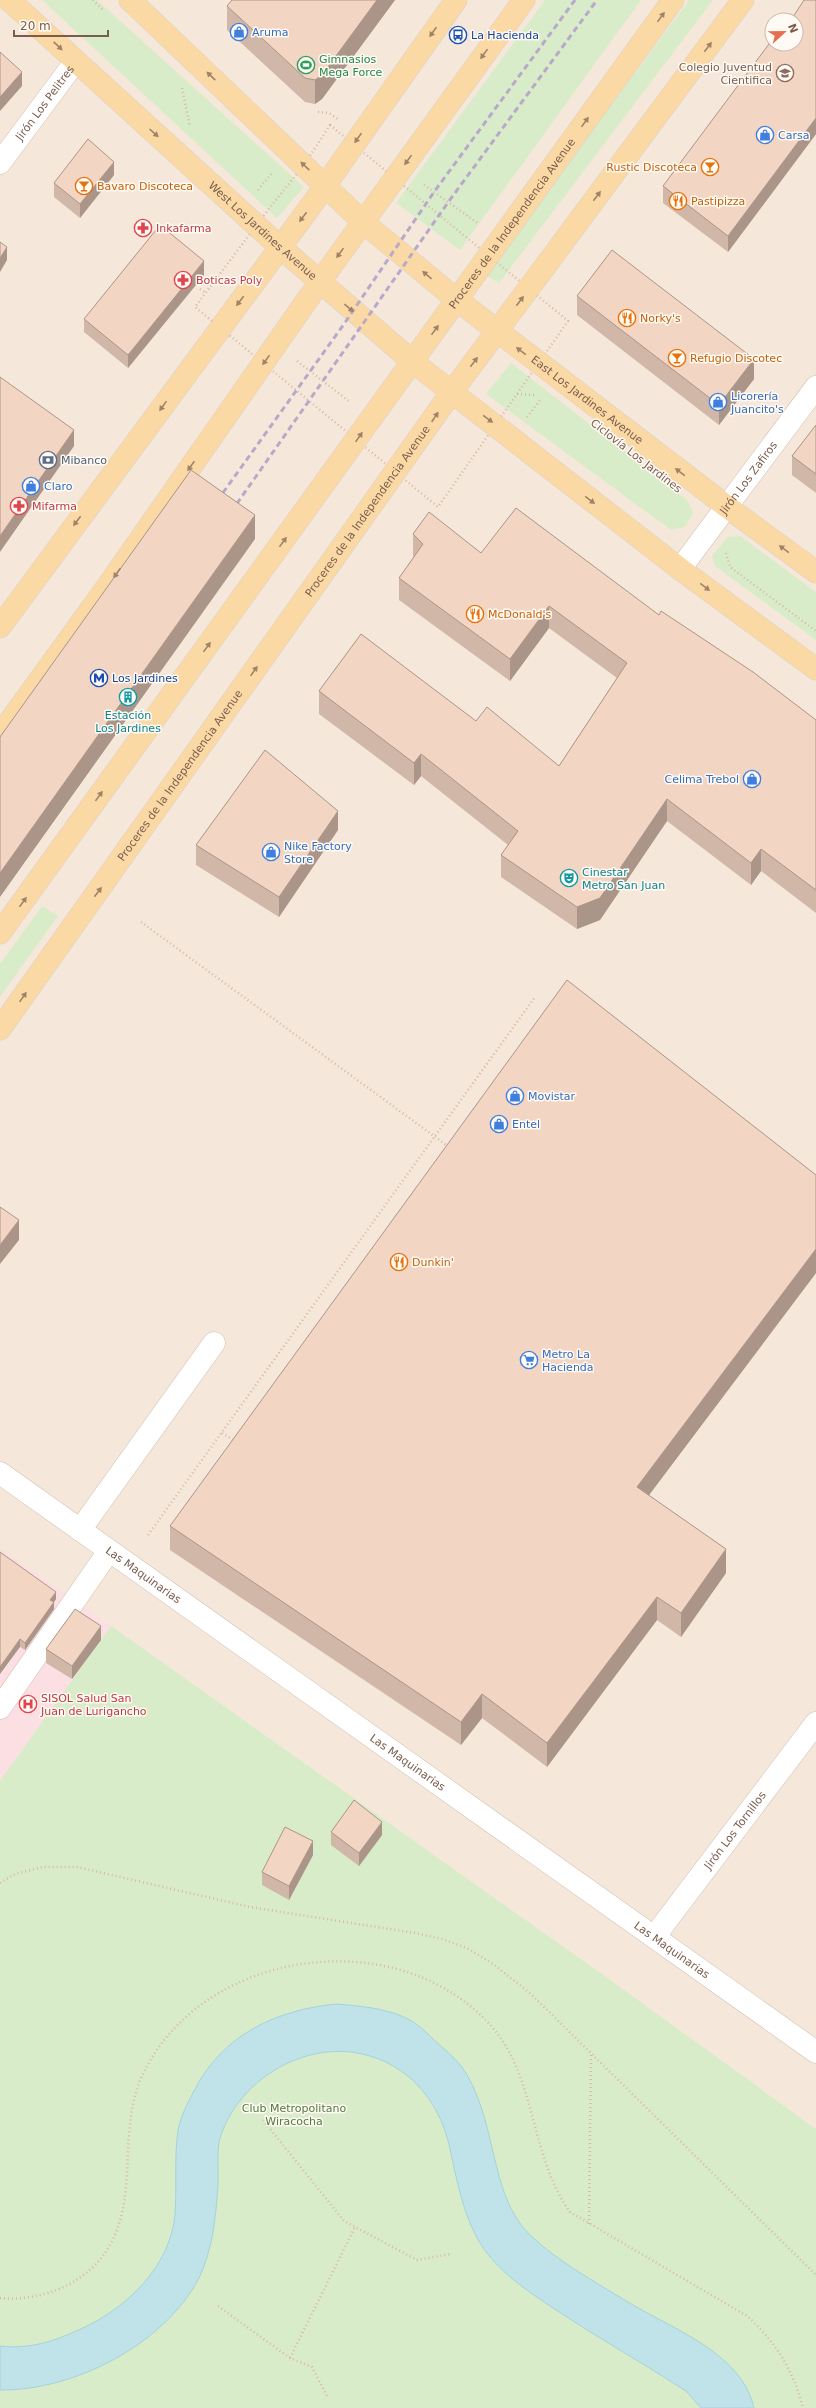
<svg xmlns="http://www.w3.org/2000/svg" width="816" height="2408" font-family="'DejaVu Sans',sans-serif">
<style>
.residential{fill:#f5e8da;fill-rule:evenodd}
.medical{fill:#fbdfe3}
.green{fill:#d8ecc9}
.water{fill:#bfe3e8;stroke:#a5d3da}
.lines{fill:none;stroke-linecap:round;stroke-linejoin:round}
.minor-casing{stroke:#d1beb0;stroke-width:23}
.major-casing{stroke:#dad1cd;stroke-width:23}
.path{stroke:#d9b8a5;stroke-width:2.5;stroke-dasharray:1 3;stroke-linecap:butt}
.minor{stroke:#fff;stroke-width:22}
.major{stroke:#fbd9a5;stroke-width:22}
.rail{stroke:#b9a8c9;stroke-width:3;stroke-dasharray:6 4;stroke-linecap:butt}
.wall{fill:#d1b7a8}
.shaded-wall{fill:#aa9588}
.building{fill:#f3d5c3;stroke:#aa9588}
.oneway{fill:#a18267}
.labels{text-anchor:middle;dominant-baseline:central;stroke-width:3;stroke-linejoin:round;paint-order:stroke}
.shop-label{font-size:11px;fill:#366cbe;stroke:#fffaf3;text-anchor:start}
.transit-label{font-size:11px;fill:#164399;stroke:#fffaf3;text-anchor:start}
.leisure-label{font-size:11px;fill:#27864d;stroke:#fffaf3;text-anchor:start}
.education-label{font-size:11px;fill:#785e54;stroke:#fffaf3;text-anchor:end}
.street-label{font-size:11px;fill:#7a5c4d;stroke:#fffaf3}
.food-label{font-size:11px;fill:#c56008;stroke:#fffaf3;text-anchor:start}
.health-label{font-size:11px;fill:#be3a42;stroke:#fffaf3;text-anchor:start}
.service-label{font-size:11px;fill:#4e5e75;stroke:#fffaf3;text-anchor:start}
.culture-label{font-size:11px;fill:#0d838f;stroke:#fffaf3}
.park-label{font-size:11px;fill:#537a41;stroke:#fffaf3}
</style>
<rect width="100%" height="100%" fill="#fdf6ec"/>
<path class="residential" d="M0 0H816V2408H0ZM772 20H796V44H772Z"/>
<path class="medical" d="M0 1548 111 1626 0 1781Z"/>
<path class="green" d="M42 0H97L304 187 277 218Z
M545 0H641L460 250 396 203Z
M689 0H713L499 283 485 275Z
M511 363 687 500 693 513 685 527 671 530 486 394Z
M740 536 816 592V640L715 566 712 556 728 537Z
M42 906 58 916 0 997V964Z
M111 1626 613 1982 816 2129V2408H0V1781Z"/>
<path class="water" d="M336 2004C360 2006 385 2008 406 2018 417 2023 425 2031 433 2039 443 2048 454 2057 462 2067 478 2090 486 2121 492 2148 500 2180 506 2211 530 2235 557 2261 600 2285 633 2305 674 2329 743 2355 754 2408H701L686 2391C643 2363 598 2338 556 2310 532 2294 509 2279 490 2257 465 2227 458 2185 450 2149 439 2097 404 2059 351 2052 295 2046 237 2084 220 2138 216 2153 219 2170 218 2185 217 2202 215 2221 212 2238 209 2251 205 2266 199 2278 164 2345 73 2391 0 2390V2346C33 2350 60 2339 89 2325 132 2303 170 2264 175 2215 177 2187 174 2158 178 2130 181 2116 187 2104 194 2091 222 2035 276 2010 336 2004Z"/>
<g class="lines">
<defs>
<g id="minor">
<path id="s1" d="M0 163 75 62"/>
<path id="s2" d="M680 569 816 387"/>
<path id="s3" d="M0 1473 816 2052"/>
<path d="M80 1530 214 1343"/>
<path d="M0 1708 109 1551"/>
<path id="s4" d="M654 1937 816 1723"/>
</g>
<g id="major">
<path id="s5" d="M9 0 280 247 413 362 680 569 816 669"/>
<path id="s6" d="M130 0 363 222 457 300 726 506 816 572"/>
<path d="M0 627 310 207 456 0"/>
<path d="M0 735 107 587 319 283 524 0"/>
<path id="s7" d="M0 933 673 0"/>
<path id="s8" d="M0 1029 451 393 743 0"/>
</g>
</defs>
<use href="#minor" class="minor-casing"/>
<use href="#major" class="major-casing"/>
<path class="path" d="M93 0 104 11
M182 88 190 127
M318 112 329 113 339 120
M330 125 568 321 438 507 195 307 268 210 304 165Z
M424 185 479 224
M258 190 273 172
M200 289 206 293
M297 361 350 402
M517 394 534 395
M527 417 541 399
M726 553 730 567 816 631
M141 922 449 1147
M222 1433 235 1441
M148 1535 535 997
M0 1883 15 1874 43 1867H77L250 1907 415 1933 442 1939 467 1948 493 1964 531 1994 816 2275
M263 2120 344 2221 417 2260 451 2254
M589 2224 591 2053
M0 2298C42 2302 89 2283 110 2245 139 2193 117 2128 143 2074 203 1948 399 1921 492 2027 537 2079 530 2157 570 2212L747 2316C775 2341 794 2371 803 2408
M218 2306 290 2358 312 2367 327 2396
M290 2358 355 2227"/>
<use href="#minor" class="minor"/>
<use href="#major" class="major"/>
<path class="rail" d="M217 501 344 324 434 192 575 0
M231 512 449 201 597 0"/>
</g>
<path class="wall" d="M232 0H395L322 99 315 104 305 102 227 30V6Z
M816 0V134L728 252 663 203V186L796 44Z
M114 175 80 218 54 197V183Z
M204 275 128 368 84 332V319Z
M577 296 754 379 719 425 577 315Z
M816 425V493L792 475V456Z
M413 534 481 553 659 615 816 720V913L761 871 751 885 667 821 600 920 577 929 501 877V855L508 845 421 776 414 785 319 714V691L476 721 559 766 617 678 549 628 510 681 399 600V578L414 557 413 556Z
M338 830 279 917 196 865V845Z
M816 1175V1273L649 1495 726 1573 681 1637 657 1620 547 1767 482 1718 461 1745 170 1550V1526Z
M0 1552 56 1599 54 1602V1609L25 1650 20 1647Z
M101 1640 72 1679 46 1663V1649Z
M331 1832 382 1835 359 1866 331 1845Z
M313 1855 289 1900 262 1885V1872Z"/>
<path class="shaded-wall" d="M377 0H395L322 99 315 104V80Z
M22 72V86L0 111V97Z
M816 118V134L728 252V236Z
M114 162V175L80 218V204Z
M7 247V260L0 272V258Z
M204 261V275L128 368V355Z
M754 359V379L719 425V405Z
M74 430V446L0 552V536Z
M255 515V539L0 897V873Z
M549 606V628L510 681V659Z
M421 754V776L414 785V763Z
M667 799V821L600 920 577 929V907Z
M338 811V830L279 917V897Z
M761 849V871L751 885V863Z
M19 1220V1240L0 1264V1245Z
M816 1249V1273L637 1511V1487Z
M726 1549V1573L681 1637V1613Z
M56 1592V1599L54 1602V1609L25 1650V1643L50 1600Z
M657 1597V1620L547 1767V1743Z
M101 1626V1640L72 1679V1666Z
M20 1639V1647L0 1674V1667Z
M482 1694V1718L461 1745V1722Z
M382 1822V1835L359 1866V1853Z
M313 1841V1855L289 1900V1886Z"/>
<path class="building" d="M232 0H377L322 75 315 80 305 78 227 6Z
M804 0H816V118L728 236 663 186 772 40V44H796V20H791Z
M0 52 22 72 0 97Z
M88 139 114 162 80 204 54 183Z
M160 225 204 261 128 355 84 319Z
M0 242 7 247 0 258Z
M612 250 754 359 719 405 577 296Z
M0 377 74 430 0 536Z
M816 425V474L792 456Z
M191 470 255 515 0 873V737Z
M516 508 659 615 661 611 753 672 816 720V890L761 849 751 863 667 799 600 898 577 907 501 855 518 831 421 754 414 763 319 691 361 634 476 721 487 707 559 766 627 663 549 606 510 659 399 578 423 544 413 534 429 512 481 553Z
M265 750 338 811 279 897 196 845Z
M567 980 816 1175V1249L637 1487 726 1549 681 1613 657 1597 547 1743 482 1694 461 1722 170 1526Z
M0 1207 19 1220 0 1245Z
M0 1552 56 1592 50 1600 54 1602 25 1643 20 1639 0 1667Z
M75 1609 101 1626 72 1666 46 1649Z
M354 1800 382 1822 359 1853 331 1832Z
M285 1827 313 1841 289 1886 262 1872Z"/>
<defs><path id="oneway-solid" d="M-6-.8H1V-3.2L6.5 0L1 3.2V.8H-6Z"/></defs>
<g class="oneway">
<use href="#oneway-solid" transform="translate(661 17) rotate(-54)"/>
<use href="#oneway-solid" transform="translate(433 32) rotate(125)"/>
<use href="#oneway-solid" transform="translate(58 46) rotate(43)"/>
<use href="#oneway-solid" transform="translate(708 47) rotate(-53)"/>
<use href="#oneway-solid" transform="translate(484 54) rotate(126)"/>
<use href="#oneway-solid" transform="translate(211 76) rotate(-136)"/>
<use href="#oneway-solid" transform="translate(585 122) rotate(-54)"/>
<use href="#oneway-solid" transform="translate(154 133) rotate(42)"/>
<use href="#oneway-solid" transform="translate(358 138) rotate(125)"/>
<use href="#oneway-solid" transform="translate(408 160) rotate(126)"/>
<use href="#oneway-solid" transform="translate(305 166) rotate(-137)"/>
<use href="#oneway-solid" transform="translate(597 196) rotate(-53)"/>
<use href="#oneway-solid" transform="translate(303 217) rotate(127)"/>
<use href="#oneway-solid" transform="translate(340 253) rotate(126)"/>
<use href="#oneway-solid" transform="translate(427 275) rotate(-140)"/>
<use href="#oneway-solid" transform="translate(240 301) rotate(127)"/>
<use href="#oneway-solid" transform="translate(520 301) rotate(-53)"/>
<use href="#oneway-solid" transform="translate(349 308) rotate(40)"/>
<use href="#oneway-solid" transform="translate(435 330) rotate(-54)"/>
<use href="#oneway-solid" transform="translate(521 351) rotate(-143)"/>
<use href="#oneway-solid" transform="translate(266 360) rotate(126)"/>
<use href="#oneway-solid" transform="translate(474 362) rotate(-53)"/>
<use href="#oneway-solid" transform="translate(163 406) rotate(126)"/>
<use href="#oneway-solid" transform="translate(435 417) rotate(-56)"/>
<use href="#oneway-solid" transform="translate(488 419) rotate(36)"/>
<use href="#oneway-solid" transform="translate(359 437) rotate(-55)"/>
<use href="#oneway-solid" transform="translate(191 466) rotate(125)"/>
<use href="#oneway-solid" transform="translate(680 472) rotate(-143)"/>
<use href="#oneway-solid" transform="translate(590 500) rotate(37)"/>
<use href="#oneway-solid" transform="translate(77 521) rotate(127)"/>
<use href="#oneway-solid" transform="translate(283 542) rotate(-54)"/>
<use href="#oneway-solid" transform="translate(784 549) rotate(-144)"/>
<use href="#oneway-solid" transform="translate(117 573) rotate(125)"/>
<use href="#oneway-solid" transform="translate(705 587) rotate(37)"/>
<use href="#oneway-solid" transform="translate(207 647) rotate(-54)"/>
<use href="#oneway-solid" transform="translate(254 671) rotate(-55)"/>
<use href="#oneway-solid" transform="translate(99 796) rotate(-54)"/>
<use href="#oneway-solid" transform="translate(98 892) rotate(-53)"/>
<use href="#oneway-solid" transform="translate(23 902) rotate(-54)"/>
<use href="#oneway-solid" transform="translate(23 997) rotate(-55)"/>
</g>
<defs>
<symbol id="shop-ring" viewBox="-11 -11 22 22"><circle r="9.5" fill="#fffaf3" stroke="#3f7fe0" stroke-width="1.5"/><path d="M-5-2.5h2.3a2.7 3.5 0 0 1 5.4 0H5L5.5 6h-11ZM-1.5-2.5h3a1.5 2.3 0 0 0-3 0Z" fill="#3f7fe0"/></symbol>
<symbol id="bus-ring" viewBox="-11 -11 22 22"><circle r="9.5" fill="#fffaf3" stroke="#1a4fb4" stroke-width="1.5"/><path d="M-5-6H5V4H4V6H2V4H-2V6H-4V4H-5ZM-3.5-4V0h7V-4ZM-3.5 1.2v1.5H-2V1.2ZM2 1.2v1.5H3.5V1.2Z" fill="#1a4fb4"/></symbol>
<symbol id="stadium-ring" viewBox="-11 -11 22 22"><circle r="9.5" fill="#fffaf3" stroke="#2e9e5b" stroke-width="1.5"/><path d="M0-5a6.5 5 0 1 0 0 10a6.5 5 0 1 0 0-10ZM-3.5-1.8h7v3.6h-7Z" fill="#2e9e5b"/></symbol>
<symbol id="school-ring" viewBox="-11 -11 22 22"><circle r="9.5" fill="#fffaf3" stroke="#8d6e63" stroke-width="1.5"/><path d="M0-5L7-2L0 1L-7-2ZM-4 1L0 2.5L4 1V4Q0 6-4 4Z" fill="#8d6e63"/></symbol>
<symbol id="bar-ring" viewBox="-11 -11 22 22"><circle r="9.5" fill="#fffaf3" stroke="#e8710a" stroke-width="1.5"/><path d="M-6-5H6L.8 .8V4.5H3.5V6h-7V4.5H-.8V.8Z" fill="#e8710a"/></symbol>
<symbol id="restaurant-ring" viewBox="-11 -11 22 22"><circle r="9.5" fill="#fffaf3" stroke="#e8710a" stroke-width="1.5"/><path d="M-5-6h1v4h1v-4h1v4h1v-4h1v5L-1.5 .5V6h-2V.5L-5-1ZM5-6V6H3V1.5H1.5Q1.5-4 5-6Z" fill="#e8710a"/></symbol>
<symbol id="pharmacy-ring" viewBox="-11 -11 22 22"><circle r="9.5" fill="#fffaf3" stroke="#e0444e" stroke-width="1.5"/><path d="M-2-6h4v4h4v4h-4v4h-4v-4h-4v-4h4Z" fill="#e0444e"/></symbol>
<symbol id="bank-ring" viewBox="-11 -11 22 22"><circle r="9.5" fill="#fffaf3" stroke="#5c6f8a" stroke-width="1.5"/><path d="M-6-4H6V4H-6ZM0-2.3a2.3 2.3 0 1 0 0 4.6a2.3 2.3 0 1 0 0-4.6Z" fill="#5c6f8a"/></symbol>
<symbol id="metro-ring" viewBox="-11 -11 22 22"><circle r="9.5" fill="#fffaf3" stroke="#1a4fb4" stroke-width="1.5"/><path d="M-5.5 5V-5H-3L0 0L3-5H5.5V5H3V-.5L0 4L-3-.5V5Z" fill="#1a4fb4"/></symbol>
<symbol id="building-ring" viewBox="-11 -11 22 22"><circle r="9.5" fill="#fffaf3" stroke="#0f9aa8" stroke-width="1.5"/><path d="M-4-6H4V6H1V3H-1V6H-4ZM-2.5-4.3h1.7v1.8h-1.7ZM.8-4.3h1.7v1.8H.8ZM-2.5-1h1.7V.8h-1.7ZM.8-1h1.7V.8H.8Z" fill="#0f9aa8"/></symbol>
<symbol id="theatre-ring" viewBox="-11 -11 22 22"><circle r="9.5" fill="#fffaf3" stroke="#0f9aa8" stroke-width="1.5"/><path d="M-5-5.5Q0-4 5-5.5V0Q5 5 0 6Q-5 5-5 0ZM-3.3-2.5H-1v1.5H-3.3ZM1-2.5H3.3v1.5H1ZM-2.8 1Q0 5.5 2.8 1Z" fill="#0f9aa8"/></symbol>
<symbol id="supermarket-ring" viewBox="-11 -11 22 22"><circle r="9.5" fill="#fffaf3" stroke="#3f7fe0" stroke-width="1.5"/><path d="M-6-5.5h2.5l.6 2H6L4.5 2H-2.5L-4.4-4H-6ZM-1.5 3.2a1.3 1.3 0 1 0 .1 0ZM3 3.2a1.3 1.3 0 1 0 .1 0Z" fill="#3f7fe0"/></symbol>
<symbol id="hospital-ring" viewBox="-11 -11 22 22"><circle r="9.5" fill="#fffaf3" stroke="#e0444e" stroke-width="1.5"/><path d="M-5-5h3v3.5h4V-5h3V5h-3V1.5h-4V5h-3Z" fill="#e0444e"/></symbol>
</defs>
<g fill-rule="evenodd">
<use href="#shop-ring" x="229" y="22" width="20" height="20"/>
<use href="#bus-ring" x="448" y="25" width="20" height="20"/>
<use href="#stadium-ring" x="296" y="55" width="20" height="20"/>
<use href="#school-ring" x="775" y="63" width="20" height="20"/>
<use href="#shop-ring" x="755" y="125" width="20" height="20"/>
<use href="#bar-ring" x="700" y="157" width="20" height="20"/>
<use href="#bar-ring" x="74" y="176" width="20" height="20"/>
<use href="#restaurant-ring" x="668" y="191" width="20" height="20"/>
<use href="#pharmacy-ring" x="133" y="218" width="20" height="20"/>
<use href="#pharmacy-ring" x="173" y="270" width="20" height="20"/>
<use href="#restaurant-ring" x="617" y="308" width="20" height="20"/>
<use href="#bar-ring" x="667" y="348" width="20" height="20"/>
<use href="#shop-ring" x="708" y="392" width="20" height="20"/>
<use href="#bank-ring" x="38" y="450" width="20" height="20"/>
<use href="#shop-ring" x="21" y="476" width="20" height="20"/>
<use href="#pharmacy-ring" x="9" y="496" width="20" height="20"/>
<use href="#restaurant-ring" x="465" y="604" width="20" height="20"/>
<use href="#metro-ring" x="89" y="668" width="20" height="20"/>
<use href="#building-ring" x="118" y="687" width="20" height="20"/>
<use href="#shop-ring" x="742" y="769" width="20" height="20"/>
<use href="#shop-ring" x="261" y="842" width="20" height="20"/>
<use href="#theatre-ring" x="559" y="868" width="20" height="20"/>
<use href="#shop-ring" x="505" y="1086" width="20" height="20"/>
<use href="#shop-ring" x="489" y="1114" width="20" height="20"/>
<use href="#restaurant-ring" x="389" y="1252" width="20" height="20"/>
<use href="#supermarket-ring" x="519" y="1350" width="20" height="20"/>
<use href="#hospital-ring" x="18" y="1694" width="20" height="20"/>
</g>
<g class="labels">
<g class="shop-label">
<text x="252" y="32">Aruma</text>
<text x="778" y="135">Carsa</text>
<text x="731" y="396">Licorería<tspan x="731" dy="13">Juancito's</tspan></text>
<text x="44" y="486">Claro</text>
<text x="739" y="779" text-anchor="end">Celima Trebol</text>
<text x="284" y="846">Nike Factory<tspan x="284" dy="13">Store</tspan></text>
<text x="528" y="1096">Movistar</text>
<text x="512" y="1124">Entel</text>
<text x="542" y="1354">Metro La<tspan x="542" dy="13">Hacienda</tspan></text>
</g>
<g class="transit-label">
<text x="471" y="35">La Hacienda</text>
<text x="112" y="678">Los Jardines</text>
</g>
<g class="leisure-label">
<text x="319" y="59">Gimnasios<tspan x="319" dy="13">Mega Force</tspan></text>
</g>
<g class="education-label">
<text x="772" y="67">Colegio Juventud<tspan x="772" dy="13">Cientifica</tspan></text>
</g>
<g class="street-label">
<text stroke="none"><textPath href="#s1" startOffset="75">Jirón Los Pelitres</textPath></text>
<text stroke="none"><textPath href="#s7" startOffset="875">Proceres de la Independencia Avenue</textPath></text>
<text stroke="none"><textPath href="#s5" startOffset="343">West Los Jardines Avenue</textPath></text>
<text stroke="none"><textPath href="#s6" startOffset="608">East Los Jardines Avenue</textPath></text>
<text transform="translate(636 456) rotate(38)">Ciclovía Los Jardines</text>
<text stroke="none"><textPath href="#s2" startOffset="114">Jirón Los Zafiros</textPath></text>
<text stroke="none"><textPath href="#s8" startOffset="635">Proceres de la Independencia Avenue</textPath></text>
<text stroke="none"><textPath href="#s8" startOffset="311">Proceres de la Independencia Avenue</textPath></text>
<text stroke="none"><textPath href="#s3" startOffset="176">Las Maquinarias</textPath></text>
<text stroke="none"><textPath href="#s3" startOffset="500">Las Maquinarias</textPath></text>
<text stroke="none"><textPath href="#s4" startOffset="134">Jirón Los Tornillos</textPath></text>
<text stroke="none"><textPath href="#s3" startOffset="824">Las Maquinarias</textPath></text>
</g>
<g class="food-label">
<text x="697" y="167" text-anchor="end">Rustic Discoteca</text>
<text x="97" y="186">Bavaro Discoteca</text>
<text x="691" y="201">Pastipizza</text>
<text x="640" y="318">Norky's</text>
<text x="690" y="358">Refugio Discotec</text>
<text x="488" y="614">McDonald's</text>
<text x="412" y="1262">Dunkin'</text>
</g>
<g class="health-label">
<text x="156" y="228">Inkafarma</text>
<text x="196" y="280">Boticas Poly</text>
<text x="32" y="506">Mifarma</text>
<text x="41" y="1698">SISOL Salud San<tspan x="41" dy="13">Juan de Lurigancho</tspan></text>
</g>
<g class="service-label">
<text x="61" y="460">Mibanco</text>
</g>
<g class="culture-label">
<text x="128" y="715">Estación<tspan x="128" dy="13">Los Jardines</tspan></text>
<text x="582" y="872" text-anchor="start">Cinestar<tspan x="582" dy="13">Metro San Juan</tspan></text>
</g>
<g class="park-label">
<text x="294" y="2108">Club Metropolitano<tspan x="294" dy="13">Wiracocha</tspan></text>
</g>
</g>
<g transform="translate(784 32) rotate(68)"><circle r="19" fill="#fffaf3" stroke="#cabbb1"/>
<path d="M0-3L7 15L0 10L-7 15Z" fill="#e76f51"/>
<text y="-6" font-size="11" font-weight="bold" text-anchor="middle" fill="#7a5c4d">N</text>
</g>
<path d="M14 30v6h94v-6" fill="none" stroke="#7a5c4d" stroke-width="2"/>
<text x="20" y="30" font-size="12" fill="#7a5c4d" stroke="#fffaf3" stroke-width="3" paint-order="stroke">20 m</text>
</svg>
